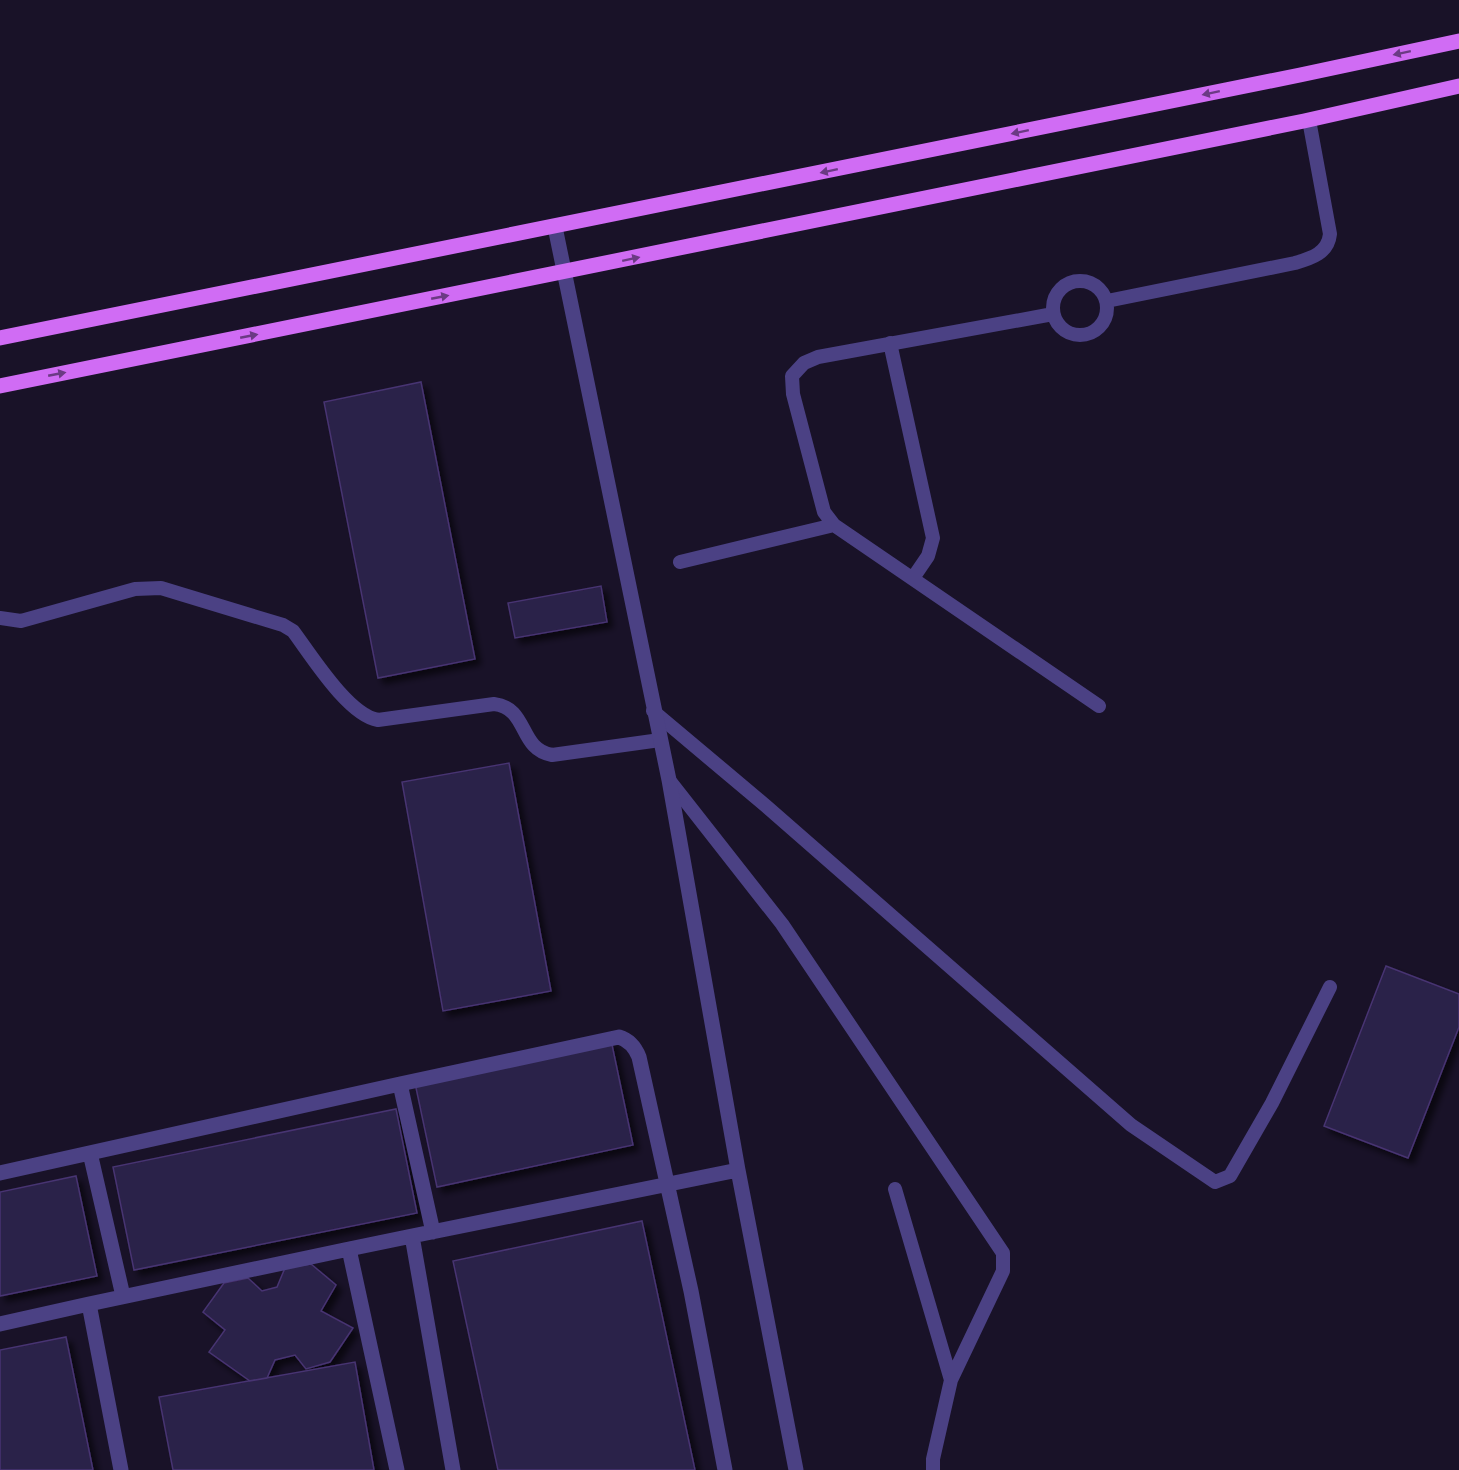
<svg xmlns="http://www.w3.org/2000/svg" width="1459" height="1470" font-family="Roboto,sans-serif">
<style>
.building{fill:#2c2048;stroke:#473472;stroke-width:1.5;filter:url(#shadow)}
.lines{fill:none;stroke-linecap:round;stroke-linejoin:round}
.lane{stroke:#4b4184;stroke-width:14}
.street{stroke:#4b4184;stroke-width:15}
.primary{stroke:#d06cf4;stroke-width:15}
.oneway{fill:#6b3a84}
</style>
<defs>
<filter id="shadow"><feDropShadow dx="5.5" dy="5.5" stdDeviation="3" flood-color="#0009"/></filter>
</defs>
<rect width="100%" height="100%" fill="#191228"/>
<path class="building" d="M421 382 475 659 378 678 324 402Z
M601 586 607 622 515 638 508 603Z
M509 763 551 991 443 1011 402 782Z
M1386 966 1459 994V1027L1408 1158 1324 1126Z
M611 1040 633 1145 437 1187 415 1083Z
M396 1109 417 1213 134 1270 113 1167Z
M76 1176 97 1276 0 1296V1192Z
M642 1221 695 1470H498L453 1261Z
M311 1264 336 1285 321 1311 353 1328 330 1362 306 1369 295 1355 275 1360 267 1378 250 1381 209 1352 225 1330 203 1312 224 1283 248 1278 262 1291 277 1287 285 1268Z
M66 1337 93 1470H0V1350Z
M355 1362 374 1470H173L159 1397Z"/>
<g class="lines">
<path class="lane" d="M1053 308a27 27 0 1 1 54 0a27 27 0 1 1-54 0Z
M1107 301 1295 263C1312 258 1328 253 1330 234L1309 120
M1053 314 818 357 804 363 792 376 793 394 824 512 834 525 1099 706
M890 343 933 538 928 556 913 578
M680 562 834 525
M0 618 21 621 135 589 161 588 283 625 293 631C311 655 348 715 378 720L494 704C529 708 518 749 552 755L660 740
M653 711 766 806 1131 1125 1215 1182 1230 1176 1272 1103 1330 987
M669 780 782 924 1003 1253V1271L951 1380 933 1459V1470
M895 1189 951 1380"/>
<path class="street" d="M400 1084 433 1232
M90 1153 123 1296
M738 1170 796 1470
M0 1173 400 1084 619 1037C629 1040 635 1047 639 1057L691 1291 725 1470
M89 1304 349 1249
M0 1324 89 1304 121 1470
M397 1470 349 1249 412 1236
M453 1470 412 1236 738 1170 669 780 555 227"/>
<path class="primary" d="M0 338 1300 75 1459 41
M0 386 1304 121 1459 86"/>
</g>
<defs><path id="oneway-solid" d="M-6-.8H1V-3.2L6.5 0L1 3.2V.8H-6Z" transform="scale(1.5)"/></defs>
<g class="oneway">
<use href="#oneway-solid" transform="translate(1402 53) rotate(168)"/>
<use href="#oneway-solid" transform="translate(1211 93) rotate(168)"/>
<use href="#oneway-solid" transform="translate(1020 132) rotate(168)"/>
<use href="#oneway-solid" transform="translate(829 171) rotate(168)"/>
<use href="#oneway-solid" transform="translate(631 259) rotate(-12)"/>
<use href="#oneway-solid" transform="translate(440 297) rotate(-11)"/>
<use href="#oneway-solid" transform="translate(249 336) rotate(-11)"/>
<use href="#oneway-solid" transform="translate(57 374) rotate(-11)"/>
</g>
</svg>
